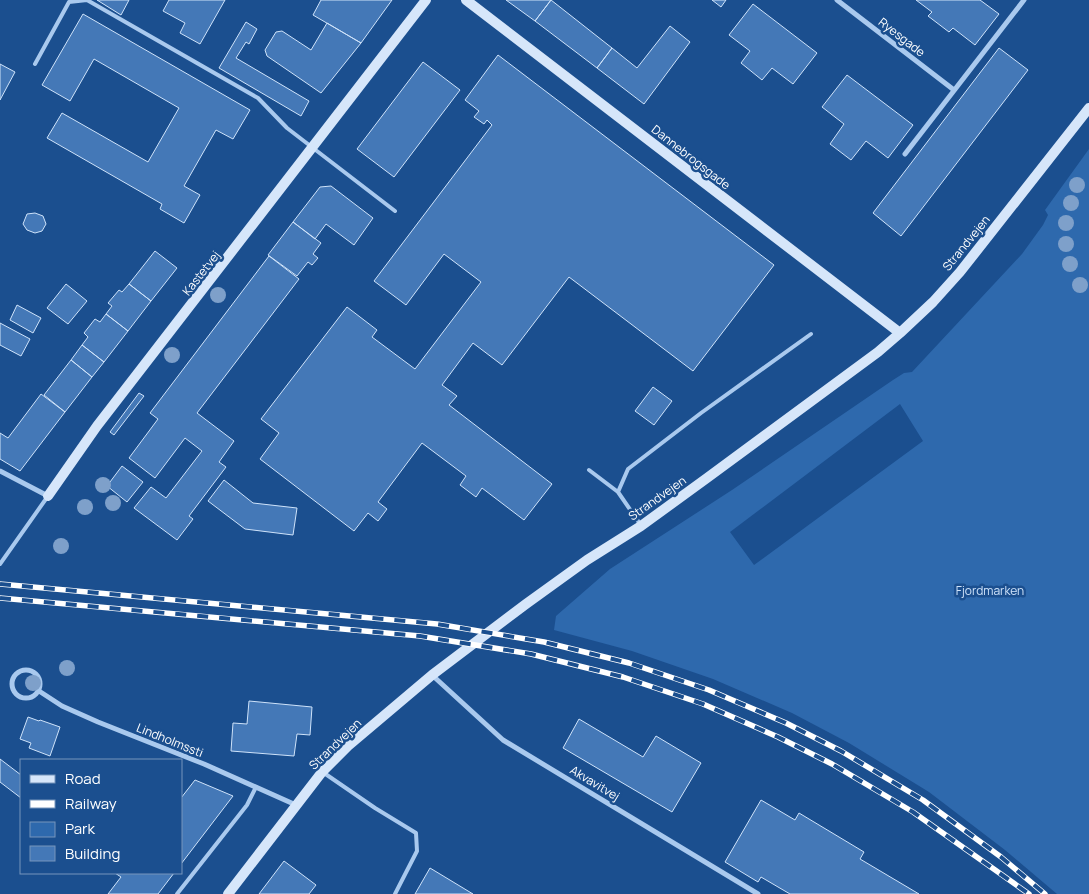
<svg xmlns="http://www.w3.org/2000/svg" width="1089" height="894" font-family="Manrope,sans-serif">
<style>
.green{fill:#2e69ad;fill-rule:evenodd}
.building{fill:#4478b7;stroke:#cfe3fa}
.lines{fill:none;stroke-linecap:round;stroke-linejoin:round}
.lane{stroke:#a9c9ee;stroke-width:4}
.street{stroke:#a9c9ee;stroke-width:5}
.secondary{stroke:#d6e6fa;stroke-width:10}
.rail-casing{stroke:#fff;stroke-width:5.5}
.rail{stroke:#1b4f8f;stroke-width:4;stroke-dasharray:11;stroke-linecap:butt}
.tree{fill:#7ea0ca}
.labels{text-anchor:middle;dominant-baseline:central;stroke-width:5;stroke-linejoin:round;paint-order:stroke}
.street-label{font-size:12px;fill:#fff;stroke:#1b4f8f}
.park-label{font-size:12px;fill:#cfe3fa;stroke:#1b4f8f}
</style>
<rect width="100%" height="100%" fill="#1b4f8f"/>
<path class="green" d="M1089 149V894H1057L1005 850 929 792 849 743 792 713 713 679 632 651 554 630 556 616 610 569 732 490 893 380 904 373 912 372 1022 254 1043 225 1048 215 1045 210ZM900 404 923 441 754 565 730 532Z"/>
<path class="building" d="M97 0H129L121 15Z
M169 0H225L200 44 180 33 185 23 163 11Z
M321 0H392L361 43 313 15Z
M506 0H551L535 21Z
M551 0 612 48 597 68 535 21Z
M712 0H726L721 7Z
M916 0H980L999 14 975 45 953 28 949 32 928 16 932 12Z
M753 4 817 53 793 84 772 68 762 80 741 63 750 51 729 35Z
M83 14 250 110 233 139 216 130 184 186 200 195 184 223 160 209 162 204 47 138 62 113 148 162 179 108 94 59 70 101 42 85Z
M246 22 257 29 249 44 246 42 236 58 309 101 301 116 219 68Z
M327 23 361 43 321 93 267 56 265 50 276 32 282 31 311 50Z
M670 26 690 42 644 104 597 68 612 48 637 68Z
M999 48 1028 70 901 236 873 213Z
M498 55 774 265 693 371 569 277 502 365 473 343 442 385 457 396 449 405 552 484 524 520 482 488 476 497 460 485 466 476 422 443 378 502 387 509 378 521 368 513 354 531 260 459 279 433 261 419 347 307 377 330 372 337 415 369 481 282 444 254 406 305 374 281 492 125 487 120 484 124 474 117 479 111 465 100Z
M423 62 460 90 394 177 357 149Z
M0 64 15 72 0 100Z
M847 75 913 125 888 158 866 141 851 160 830 144 844 124 822 107Z
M331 186 373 218 354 245 326 224 315 239 293 222 320 187Z
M35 213 43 216 46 224 42 231 35 233 27 230 23 224 27 214Z
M293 222 321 243 313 254 318 258 312 265 308 262 297 276 268 255Z
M155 251 177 268 151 301 129 284Z
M269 256 299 279 197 413 234 441 219 462 226 467 189 516 193 519 177 540 134 508 151 487 166 498 202 451 185 438 155 478 129 458 158 419 150 413Z
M66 284 87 301 68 324 47 308Z
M129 284 151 301 128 331 106 314 112 306 108 303 119 290 122 292Z
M17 305 41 318 33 333 10 320Z
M106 314 128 331 104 362 82 345 88 337 84 333 95 319 100 322Z
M0 323 30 339 21 356 0 345Z
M82 345 104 362 92 377 71 360Z
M71 360 92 377 65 412 44 395Z
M653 387 672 401 654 425 635 411Z
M139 393 144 396 114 435 110 432Z
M41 394 65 412 20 471 0 459V433L8 438Z
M122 466 143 482 127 502 107 486Z
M224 480 253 503 297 508 293 535 245 529 208 501Z
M249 701 312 707 310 735 297 734 294 756 231 751 233 723 247 724Z
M28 717 39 721 40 720 60 727 50 756 29 748 31 743 20 739Z
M579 719 643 757 656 736 701 763 672 812 563 748Z
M0 759 21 775V798L0 782Z
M195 780 233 796 181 864V798Z
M761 800 795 820 799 813 864 852 860 859 919 894H790L761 877 758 882 725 862Z
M284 861 316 885 309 894H259Z
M430 868 473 894H415Z
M115 873H174L158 894H108L121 877Z"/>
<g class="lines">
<path class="lane" d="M35 64 69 2 87 0 258 98 287 128 395 211
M589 470 618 492 640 524
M618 492 628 469 701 413 811 334
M0 564 48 496
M324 773 375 808 416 833 417 851 395 894
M177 894 247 805 256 787"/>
<path class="street" d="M837 0 954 90
M905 154 1024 0
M0 471 48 496
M12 684a14 14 0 1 1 28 0a14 14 0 1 1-28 0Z
M432 675 503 740 758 894
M39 691 62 706 98 722 204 764 296 805"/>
<path class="secondary" d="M466 0 900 333
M48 496 97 426 426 0
M228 894 322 772 348 746 432 675 526 604 587 560 641 526 707 478 878 352 900 333 933 302 960 272 1089 108"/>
<defs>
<path id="rail" d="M0 584 437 624 544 642 629 663 709 690 786 723 841 751 923 800 1001 857 1045 894
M0 598 420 636 531 654 623 677 703 704 778 737 832 764 913 812 1029 894"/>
</defs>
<use href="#rail" class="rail-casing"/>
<use href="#rail" class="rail"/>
</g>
<g class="tree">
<circle cx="1077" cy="185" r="8"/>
<circle cx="1071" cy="203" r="8"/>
<circle cx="1066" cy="223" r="8"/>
<circle cx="1066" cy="244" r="8"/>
<circle cx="1070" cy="264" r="8"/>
<circle cx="1080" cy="285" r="8"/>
<circle cx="218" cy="295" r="8"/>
<circle cx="172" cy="355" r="8"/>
<circle cx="103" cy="485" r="8"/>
<circle cx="113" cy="503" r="8"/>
<circle cx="85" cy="507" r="8"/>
<circle cx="61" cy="546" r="8"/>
<circle cx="67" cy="668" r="8"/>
<circle cx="33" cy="683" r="8"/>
</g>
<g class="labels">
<g class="street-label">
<text transform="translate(902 37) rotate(38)">Ryesgade</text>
<text transform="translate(691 157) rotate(38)">Dannebrogsgade</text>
<text transform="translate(966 243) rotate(-51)">Strandvejen</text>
<text transform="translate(201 273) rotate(-52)">Kastetvej</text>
<text transform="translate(657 498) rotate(-35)">Strandvejen</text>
<text transform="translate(170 740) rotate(22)">Lindholmssti</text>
<text transform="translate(335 744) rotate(-44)">Strandvejen</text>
<text transform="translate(595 783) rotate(31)">Akvavitvej</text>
</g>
<g class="park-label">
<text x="990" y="590">Fjordmarken</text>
</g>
</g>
<rect x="20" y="759" width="162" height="115" fill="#1b4f8f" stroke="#7695bc"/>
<rect x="30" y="775" width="25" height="8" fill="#d6e6fa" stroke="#7695bc"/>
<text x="65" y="784" font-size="15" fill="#ffffff">Road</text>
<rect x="30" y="800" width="25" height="8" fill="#ffffff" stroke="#7695bc"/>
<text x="65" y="809" font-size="15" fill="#ffffff">Railway</text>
<rect x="30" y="822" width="25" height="15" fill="#2e69ad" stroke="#7695bc"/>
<text x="65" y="834" font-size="15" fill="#ffffff">Park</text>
<rect x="30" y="846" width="25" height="15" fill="#4478b7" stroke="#7695bc"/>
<text x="65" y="859" font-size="15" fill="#ffffff">Building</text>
</svg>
